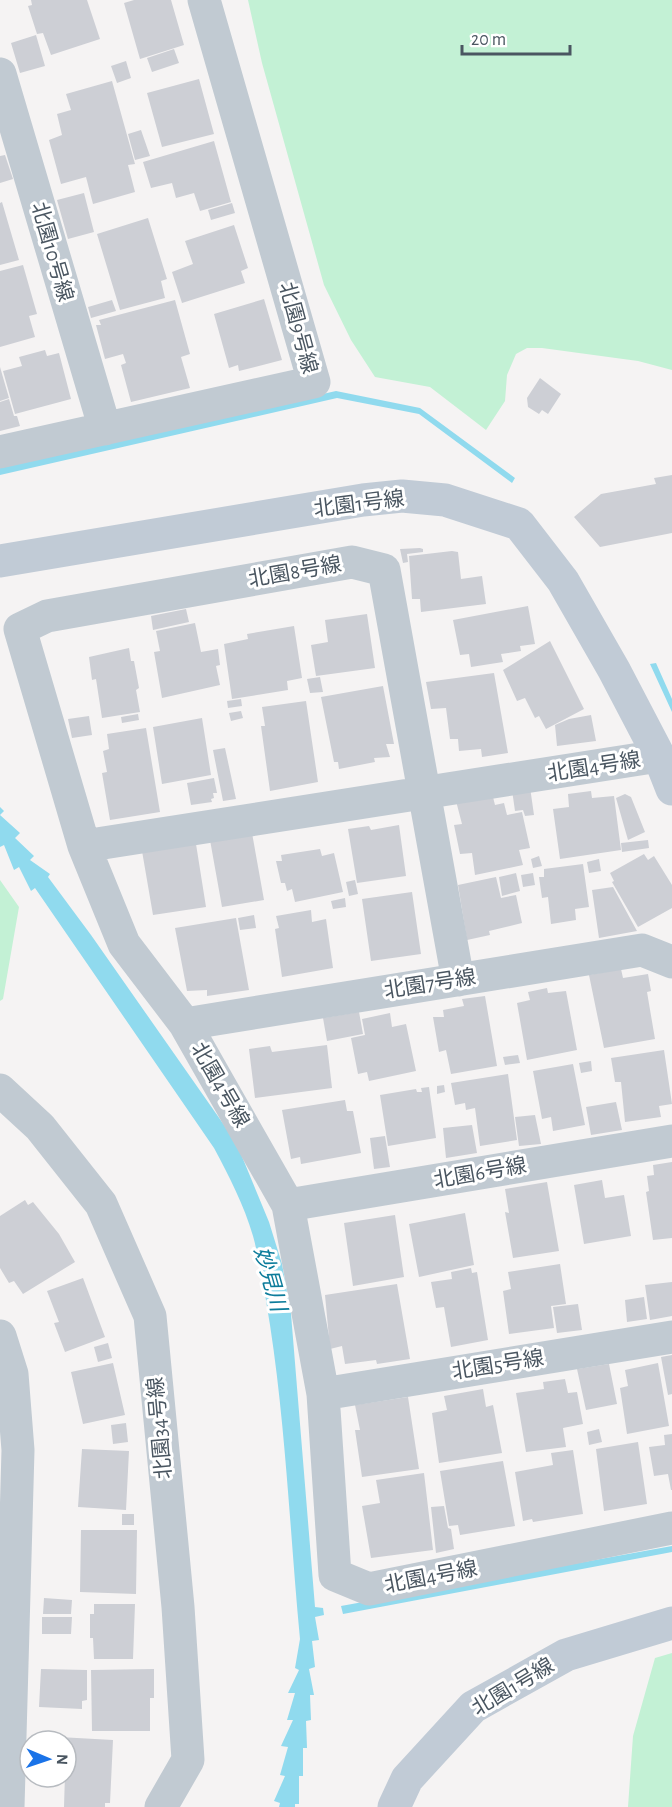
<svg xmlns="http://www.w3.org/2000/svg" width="672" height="1807" font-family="'Alegreya Sans','Noto Sans JP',sans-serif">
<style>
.green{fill:#c3f1d5}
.water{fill:#90daee}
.building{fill:#cdcfd5}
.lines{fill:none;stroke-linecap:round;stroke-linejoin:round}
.street{stroke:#c1cad2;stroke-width:33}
.secondary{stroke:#c1cbd6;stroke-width:33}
.labels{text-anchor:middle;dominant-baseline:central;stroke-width:6;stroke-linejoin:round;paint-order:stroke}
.street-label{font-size:21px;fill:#4a5661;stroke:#fff}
.water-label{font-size:22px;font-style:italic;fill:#0c7c9b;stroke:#fff}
</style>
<rect width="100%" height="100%" fill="#f5f3f3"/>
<path class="green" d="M248 0H672V370L638 361 542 348H527L516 354 507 375 505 401 486 430 430 387 375 377 351 340 324 285 262 63Z
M0 880 19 907 3 999 0 1001Z
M672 1653V1807H628L633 1736 655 1658Z"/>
<path class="water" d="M336 391 420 408 515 478 512 483 419 414 337 398 0 475V467Z
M656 663 672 699V712L650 664Z
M0 807 4 811 0 815 20 833 15 838 34 856 30 860 50 874 48 877 91 935 236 1142 269 1222 282 1264 291 1314 315 1607 323 1608 324 1615 315 1617 319 1640 312 1641 315 1667 309 1669 314 1695H310L311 1720 306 1721 307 1748H303V1776H299V1804H295V1807H279L280 1803 274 1801 285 1776 280 1775 288 1747 281 1746 293 1720H287L295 1693H288L299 1670 295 1668 300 1639C290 1534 286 1429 270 1325 265 1295 261 1265 253 1236 244 1205 229 1176 214 1148L35 888 31 891 19 867 14 870 4 845 0 847Z
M672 1546V1552L343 1614 341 1606Z"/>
<path class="building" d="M31 0H87L100 39 51 55 43 33 37 34 28 6 32 5Z
M134 0H171L184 45 140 59 124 3Z
M36 35 45 66 20 73 11 43Z
M174 49 179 63 152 72 147 58Z
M126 61 131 78 117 83 111 66Z
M199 79 214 134 162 147 147 93Z
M112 81 135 164 128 165 135 192 93 204 86 177 61 184 49 140 62 135 57 114 71 110 66 94Z
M141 130 150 156 135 160 128 134Z
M214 141 231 202 200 211 194 193 176 198 172 183 151 188 143 162Z
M5 155 13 179 0 183V156Z
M84 193 94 232 68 239 57 200Z
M2 202 19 260 0 265V203Z
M232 203 235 213 211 220 208 210Z
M148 218 167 279 161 281 165 298 120 310 97 234Z
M234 225 248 268 241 271 245 283 182 303 172 272 193 264 185 241Z
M23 265 37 314 29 316 35 337 0 347V271Z
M264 299 282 360 239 371 238 365 229 368 214 314Z
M112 300 116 311 91 318 88 307Z
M175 300 190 354 181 357 190 388 131 402 121 365 126 363 123 354 105 359 96 325H101L99 320Z
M45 350 47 356 59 353 71 399 15 414 3 371 22 366 19 357Z
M0 367 9 398 0 401Z
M540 378 561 394 548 414 542 410 539 414 528 407 527 398Z
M9 399 14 416H17L20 426 0 431V402Z
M672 475V533L600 547 574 517 601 494 656 484 654 478Z
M420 548 423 549V552L407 554 408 562 403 563 400 549Z
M452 551 458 552 461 579 482 576 486 604 421 612 420 599H412L409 556Z
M528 606 535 644 520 646 521 651 501 654 503 662 471 667 469 654 460 655 453 620Z
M186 609 189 622 153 630 151 616Z
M367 614 375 668 316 676 311 645 328 642 325 620Z
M195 623 201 652 218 649 220 665 216 666 220 685 162 698 154 652 160 651 156 631Z
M294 626 302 678 287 681 288 690 232 699 224 644 248 639 247 634Z
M550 641 584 709 546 729 539 716 535 718 525 698 517 701 503 670Z
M129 648 131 661H134L139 688 136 690 140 712 102 718 96 679 92 680 89 657Z
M494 673 508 753 482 757 481 749 459 751 458 739H450L446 708 431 709 426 682Z
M320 677 323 692 310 693 307 679Z
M383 686 394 744H386L390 757 374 758 375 762 339 769 338 762H334L321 697Z
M241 699 242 706 228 708 227 701Z
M306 701 318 782 270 791 261 726H265L262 707Z
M241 711 243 718 231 721 229 713Z
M138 714 139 720 122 723 121 717Z
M591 715 596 741 557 746 555 725 569 719Z
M89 716 92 735 72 738 68 719Z
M202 718 211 775 162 784 153 727Z
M146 728 160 812 110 820 102 773 107 772 103 751 109 749 107 734Z
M225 748 236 799 223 801 213 750Z
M214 778 217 793H213L214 798 211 799 212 802 191 805 187 783Z
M530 787 534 815 525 816 523 810 515 811 512 790Z
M591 791 592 798 614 796 621 850 560 859 553 809 569 807 568 794Z
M492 793 495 805 504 803 507 815 522 812 530 848 519 850 523 865 475 875 472 853 460 854 454 825 462 824 456 801Z
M625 794 631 797 645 832 628 840 616 798Z
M399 825 406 876 357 883 348 829 369 826 371 830Z
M252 833 264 900 222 907 210 840Z
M648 840 649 848 622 852 621 843Z
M196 844 206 907 153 915 142 851Z
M320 849 322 856 334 853 343 892 295 902 292 889 287 891 285 883H281L276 861H282L281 855Z
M644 854 648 860 654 856 672 885V908L638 927 612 882 614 881 610 873Z
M539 856 542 866 533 868 531 859Z
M599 859 601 871 589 873 587 862Z
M583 864 589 907 575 909 576 920 551 924 548 897 542 898 539 877H544V869Z
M516 873 520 891 502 896 499 877Z
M533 873 535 885 523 887 521 875Z
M496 877 501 898 516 895 522 923 489 931 490 935 467 940 458 885Z
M355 880 358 894 349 896 346 882Z
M613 887 637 931 599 938 592 890Z
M412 892 421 954 371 961 362 899Z
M345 898 346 907 333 909 331 901Z
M311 910 312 922 326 919 333 968 282 977 275 929 279 928 276 916Z
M254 915 256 928 240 930 238 918Z
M236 918 249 990 207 996V990L187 991 175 928Z
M621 969 623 978 648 974 651 991 647 992 655 1039 604 1048 589 975Z
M547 988 548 993 566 991 577 1050 527 1060 517 1003 530 1000 528 992Z
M485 996 497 1066 451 1074 446 1050 439 1052 433 1017H444L443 1010 464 1006 462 999Z
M359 1012 363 1034 327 1041 323 1018Z
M390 1013 392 1027 406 1024 416 1071 369 1081 367 1072 358 1074 351 1038 365 1035 362 1019Z
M327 1045 332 1088 255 1098 249 1049 270 1046 272 1052Z
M664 1050 672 1104 659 1106 661 1117 625 1122 621 1082H615L611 1058Z
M518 1055 520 1063 505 1065 503 1057Z
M591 1061 592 1071 581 1073 579 1063Z
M573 1064 585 1125 553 1131 551 1117 542 1119 533 1071Z
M508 1074 517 1140 480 1146 475 1108 466 1110 465 1103 455 1105 451 1083Z
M444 1085 445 1092 437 1094V1086Z
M429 1087 436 1138 388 1146 380 1095 416 1089 417 1092H422L421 1088Z
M345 1100 347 1111H353L361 1153 301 1164 300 1157 291 1159 282 1110Z
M616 1102 622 1130 591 1135 586 1107Z
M535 1115 541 1144 519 1146 515 1117Z
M472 1125 477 1153 446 1158 443 1128Z
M385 1136 390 1167 374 1169 370 1138Z
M672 1162V1238L653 1240 646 1192 649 1191 647 1176 654 1175 653 1165Z
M602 1180 605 1198 624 1195 631 1236 584 1244 574 1185Z
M547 1182 559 1251 513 1258 505 1212 509 1213 505 1189Z
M25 1200 28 1205 33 1202 59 1234 75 1262 23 1294 14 1281 9 1283 0 1268V1216Z
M465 1213 474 1265 419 1277 409 1224Z
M395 1215 404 1277 353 1286 344 1223Z
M560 1264 566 1304 551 1306 554 1328 509 1334 503 1291 511 1289 508 1272Z
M471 1268 472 1273 477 1272 488 1340 451 1347 444 1307 436 1308 431 1282 452 1279 451 1272Z
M83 1278 105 1337 65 1352 54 1323 59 1322 47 1291Z
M672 1282V1316L650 1320 645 1285Z
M397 1284 410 1359 377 1364 376 1360 345 1364 342 1346 330 1349 325 1295Z
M644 1297 647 1319 627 1322 625 1300Z
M578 1304 582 1330 557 1333 553 1307Z
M108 1343 112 1358 98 1362 94 1347Z
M672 1355V1394L668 1395 661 1357Z
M113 1363 125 1415 83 1424 71 1372Z
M658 1363 669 1426 627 1434 620 1388 628 1386 625 1370Z
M609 1364 617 1404 586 1410 577 1369Z
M565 1379 568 1393 577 1392 583 1424 563 1428 566 1447 526 1452 516 1393 544 1389 543 1382Z
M483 1389 486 1407 493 1405 502 1453 439 1463 432 1413 447 1410 444 1396Z
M408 1397 419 1469 362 1477 355 1430H360L355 1405Z
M126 1423 128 1442 113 1444 111 1425Z
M599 1429 602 1442 589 1445 587 1432Z
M672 1434V1490H671L668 1474 654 1476 649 1447 665 1445 664 1435Z
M638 1442 647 1504 604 1511 596 1449Z
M82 1449 129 1451 126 1510 78 1507Z
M573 1450 583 1514 533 1522 532 1519 523 1521 515 1472 553 1465 551 1453Z
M503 1461 515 1526 460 1535 458 1525 449 1526 440 1471Z
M424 1473 433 1550 371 1558 362 1506 380 1503 376 1480Z
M444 1506 448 1528 451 1529 454 1549 436 1553 431 1507Z
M122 1514H134V1525H122Z
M81 1530H137L136 1594 80 1592Z
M44 1598 72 1600 71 1614H43Z
M94 1604H135L133 1659H94L93 1638H90V1614H94Z
M42 1617H72L71 1634H42Z
M41 1669 87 1670V1700L82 1701V1709L39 1707Z
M154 1669V1698H150V1731H92L91 1670Z
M59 1737 113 1740 110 1803H105V1807H64L66 1741H59Z"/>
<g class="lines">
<path class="street" d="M0 74 105 429
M0 452 314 382 204 0
M659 756 84 846 124 944 185 1024 288 1205 323 1394 335 1575 369 1589 672 1528
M84 846 20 629 47 616 352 562 384 570 458 980
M185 1024 642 950 672 962
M0 1090 40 1127 101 1204 150 1316 178 1607 188 1760 161 1807
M288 1205 672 1141
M0 1336 12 1374 18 1450 8 1807
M323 1394 672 1337"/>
<path class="secondary" d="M0 561 363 500 402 496 445 500 519 524 563 581 614 670 659 756 672 789
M394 1807 407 1779 473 1707 566 1655 672 1623"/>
</g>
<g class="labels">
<g class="street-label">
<text transform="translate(52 252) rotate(74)">北園10号線</text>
<text transform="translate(298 328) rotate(75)">北園9号線</text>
<text transform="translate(359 504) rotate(-7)">北園1号線</text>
<text transform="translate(295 572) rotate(-10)">北園8号線</text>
<text transform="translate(594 767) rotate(-9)">北園4号線</text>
<text transform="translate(430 984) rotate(-9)">北園7号線</text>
<text transform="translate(220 1085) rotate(60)">北園4号線</text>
<text transform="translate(480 1173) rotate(-10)">北園6号線</text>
<text transform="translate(498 1365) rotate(-9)">北園5号線</text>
<text transform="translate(160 1428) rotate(-95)">北園34号線</text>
<text transform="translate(431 1577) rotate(-11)">北園4号線</text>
<text transform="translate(513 1687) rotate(-31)">北園1号線</text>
</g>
<g class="water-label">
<text transform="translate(270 1279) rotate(74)">妙見川</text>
</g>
</g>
<g transform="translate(48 1759) rotate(92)"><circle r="28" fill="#ffffff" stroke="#b7bbc0" stroke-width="1.5"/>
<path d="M0-4.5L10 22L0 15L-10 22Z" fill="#1a73e8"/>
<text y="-9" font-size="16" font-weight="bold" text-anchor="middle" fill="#4a5661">N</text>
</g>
<path d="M462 45v9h108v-9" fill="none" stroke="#4a5661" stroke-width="3"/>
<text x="471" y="45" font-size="18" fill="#4a5661" stroke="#ffffff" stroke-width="4.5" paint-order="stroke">20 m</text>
</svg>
